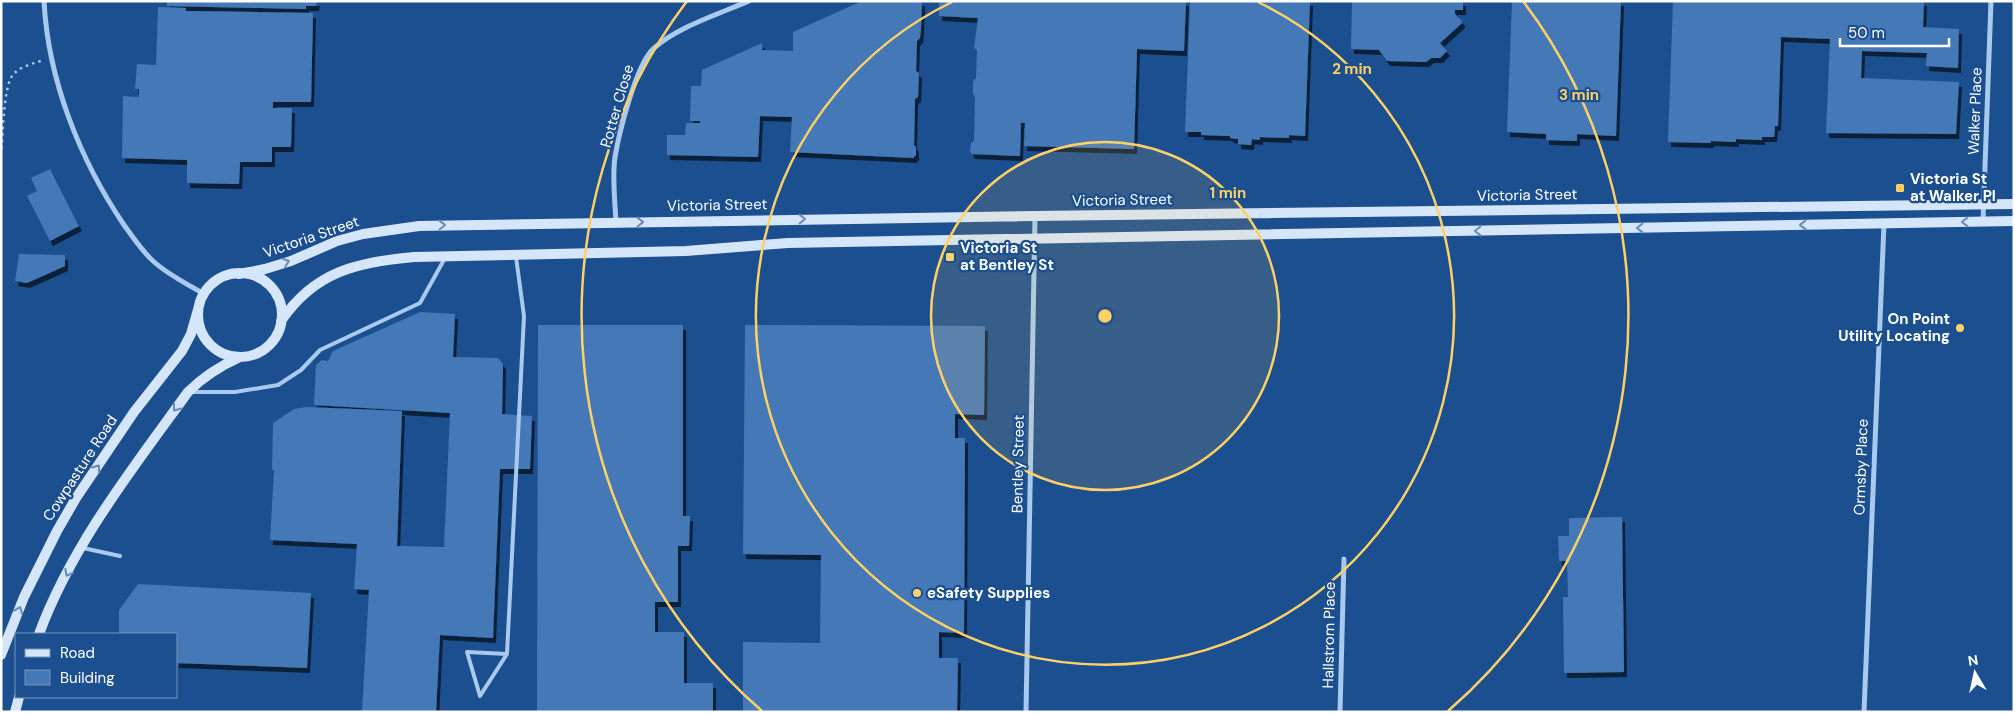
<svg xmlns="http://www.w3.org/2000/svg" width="2015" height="713" font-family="'DM Sans',sans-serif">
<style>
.building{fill:#4478b7;filter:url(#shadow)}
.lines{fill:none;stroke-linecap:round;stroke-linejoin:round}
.path{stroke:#a9c9ee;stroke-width:2.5;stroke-dasharray:2.5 4;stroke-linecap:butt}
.lane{stroke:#a9c9ee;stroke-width:4}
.street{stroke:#a9c9ee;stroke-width:5}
.secondary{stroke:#d6e6fa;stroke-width:10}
.oneway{stroke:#668bba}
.ring{fill:none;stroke:#ffd166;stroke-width:2.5}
.poi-dot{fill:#ffd166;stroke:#1b4f8f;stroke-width:2}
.labels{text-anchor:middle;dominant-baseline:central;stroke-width:4.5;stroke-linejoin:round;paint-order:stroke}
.street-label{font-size:15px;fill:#fff;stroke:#1b4f8f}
.poi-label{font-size:15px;font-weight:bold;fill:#fff;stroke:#1b4f8f;text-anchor:start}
.centre{fill:#ffd166;stroke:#1b4f8f;stroke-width:2.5}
.ring-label{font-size:15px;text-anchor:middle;font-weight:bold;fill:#ffd166;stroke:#1b4f8f;stroke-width:4.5;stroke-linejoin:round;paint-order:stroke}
</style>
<defs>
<filter id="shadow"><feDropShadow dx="3" dy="5" stdDeviation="0" flood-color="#0009"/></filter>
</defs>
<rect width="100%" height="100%" fill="#1b4f8f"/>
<path class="building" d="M167 1H317L316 6H306V9L167 6Z
M862 1H922L921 29 920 38 917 41 916 71 919 73 918 97 915 99 914 145 916 147V155L913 158 790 152 792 117 760 116 758 157 667 155V135H685L686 123H700V121H690L691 86H701L702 70 762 43V50L793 51V32Z
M939 1H1186L1184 51 1137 49 1134 149 1024 146 1025 123H1021L1020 156 972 154 970 151 971 143 974 141 975 97 973 94V81L976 78 977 50 974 48 978 18 939 16Z
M1190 1H1310L1305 136 1289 135V138L1260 137V140L1252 139 1251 145 1238 144V139L1230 138V136L1201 135V132H1185Z
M1352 1H1463V10H1455V14L1462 21V23L1440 43 1447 51 1440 58H1431L1426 62 1387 61 1379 50 1351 49Z
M1512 1H1621L1616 136 1577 134V141L1546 140V134L1507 132Z
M1673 1H1924L1923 27 1959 29 1958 68 1926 66 1927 53 1862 51 1861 78 1959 82 1956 134 1826 133 1830 39 1781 37 1778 126H1775L1774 137H1762V140L1736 139V142L1711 141V143L1668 142Z
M158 7 186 8V11L313 13 311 102H273V108H292L291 147H272V162H240L239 184 187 183V160L122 158 123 96 139 97V89H135L137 64 156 65Z
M50 169 79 226 50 241 27 196 37 191 31 178Z
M19 254 65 255V266L27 283 15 281Z
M420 312 455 314 453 357 498 358 503 364 502 414 532 416 530 469H500L493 638 440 635 436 712H362L369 590 354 589 357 544 270 540 274 470H272L273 423 294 409 306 407 402 411 397 546 444 547 450 413 314 405 316 365 322 360 328 361 333 351Z
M538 325H683V516H690L689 546H678V602H655V632H684V683H713V712H537Z
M745 325 985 326 984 415 955 414V438H965L964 633 939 632V658H958L957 712H743V642L820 643 821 555 743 554Z
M1622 517 1624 672 1564 673 1563 597H1568L1567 561H1559L1558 536H1569V518Z
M138 584 311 593 307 668 176 663V634H119V610Z"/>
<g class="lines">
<path class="path" d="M1 155C3 137 3 90 12 76 18 67 34 63 44 60"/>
<path class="lane" d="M191 392H235L278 385 301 370 320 350 420 303 445 258
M83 548 120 556
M507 654 480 696 467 652 507 654 524 316 516 257"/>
<path class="street" d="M44 1C48 80 80 160 124 225 133 237 142 251 153 261 167 274 187 284 204 294
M1983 221 1991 1
M616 222C615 202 612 176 615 157 619 133 636 65 653 49 677 27 719 14 749 1
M1026 712 1035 216
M1340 712 1344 559
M1864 712 1884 223"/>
<path class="secondary" d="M198 315a42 42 0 1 1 84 0a42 42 0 1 1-84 0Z
M239 274 265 269 291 261 337 241 363 234 419 226 1035 216 2014 204
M281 321C315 271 358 262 414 257L686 251 788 243 2014 221
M39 634C72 545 133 468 188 392 204 376 220 366 240 357
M1 655 24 597 57 531 76 498 134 412 182 351 191 334 199 306
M15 712 19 697"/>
</g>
<defs><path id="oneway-chevron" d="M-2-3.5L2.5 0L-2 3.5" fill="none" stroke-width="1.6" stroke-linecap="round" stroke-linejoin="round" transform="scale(1.25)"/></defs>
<g class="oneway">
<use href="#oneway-chevron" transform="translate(802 219) rotate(-1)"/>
<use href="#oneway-chevron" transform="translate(640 222) rotate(-1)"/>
<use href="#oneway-chevron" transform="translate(1965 222) rotate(179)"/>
<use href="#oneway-chevron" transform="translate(442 225) rotate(-1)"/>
<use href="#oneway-chevron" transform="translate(1803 225) rotate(179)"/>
<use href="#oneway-chevron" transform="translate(1640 228) rotate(179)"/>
<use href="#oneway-chevron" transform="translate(1478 231) rotate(179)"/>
<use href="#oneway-chevron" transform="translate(286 262) rotate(-19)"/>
<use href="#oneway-chevron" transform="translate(176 408) rotate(126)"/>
<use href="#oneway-chevron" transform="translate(97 468) rotate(-55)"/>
<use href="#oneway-chevron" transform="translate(68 573) rotate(118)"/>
<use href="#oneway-chevron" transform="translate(19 610) rotate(-68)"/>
</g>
<circle cx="1105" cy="316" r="174" fill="#ffd166" fill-opacity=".12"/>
<g class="ring">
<circle cx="1105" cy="316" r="174"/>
<path d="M1258 2A349 349 0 1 1 952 2"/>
<path d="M762 711A523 523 0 0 1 687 1M1523 1A523 523 0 0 1 1448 711"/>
</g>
<g class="poi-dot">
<rect x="1895" y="183" width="10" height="10" rx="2.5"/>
<rect x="945" y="252" width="10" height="10" rx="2.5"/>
<circle cx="1960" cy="328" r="5"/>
<circle cx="917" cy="593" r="5"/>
</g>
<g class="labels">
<g class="street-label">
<text transform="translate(617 106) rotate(-74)">Potter Close</text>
<text transform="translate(1975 111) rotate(-88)">Walker Place</text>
<text transform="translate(1527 195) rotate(-1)">Victoria Street</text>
<text transform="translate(1122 200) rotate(-1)">Victoria Street</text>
<text transform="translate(717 205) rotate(-1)">Victoria Street</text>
<text transform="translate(311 237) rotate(-19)">Victoria Street</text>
<text transform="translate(1018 464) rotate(-89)">Bentley Street</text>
<text transform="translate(1861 467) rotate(-88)">Ormsby Place</text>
<text transform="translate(80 468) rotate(-57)">Cowpasture Road</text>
<text transform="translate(1329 635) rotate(-89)">Hallstrom Place</text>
</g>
<g class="poi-label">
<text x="1910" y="179">Victoria St<tspan x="1910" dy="17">at Walker Pl</tspan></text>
<text x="960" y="248">Victoria St<tspan x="960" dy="17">at Bentley St</tspan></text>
<text x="1950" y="319" text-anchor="end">On Point<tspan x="1950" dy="17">Utility Locating</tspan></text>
<text x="927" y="593">eSafety Supplies</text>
</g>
</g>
<circle cx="1105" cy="316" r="8" class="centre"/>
<g class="ring-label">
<text x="1352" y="74">2 min</text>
<text x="1579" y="100">3 min</text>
<text x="1228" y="198">1 min</text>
</g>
<rect width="2015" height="713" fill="none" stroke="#ffffff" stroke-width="5"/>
<rect x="15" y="633" width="162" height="65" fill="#1b4f8f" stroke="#7695bc"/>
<rect x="25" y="649" width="25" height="8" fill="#d6e6fa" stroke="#7695bc"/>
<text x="60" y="658" font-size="15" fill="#ffffff">Road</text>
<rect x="25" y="670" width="25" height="15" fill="#4478b7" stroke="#7695bc"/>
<text x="60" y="683" font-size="15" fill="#ffffff">Building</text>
<g transform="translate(1975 673) rotate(351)" stroke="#1b4f8f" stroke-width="4" paint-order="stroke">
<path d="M0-4L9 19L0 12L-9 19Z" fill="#ffffff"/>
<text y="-8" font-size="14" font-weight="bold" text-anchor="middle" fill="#ffffff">N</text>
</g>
<path d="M1840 38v8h109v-8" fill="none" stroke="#ffffff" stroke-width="2.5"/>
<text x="1848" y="38" font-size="15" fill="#ffffff" stroke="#1b4f8f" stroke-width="4" paint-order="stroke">50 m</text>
</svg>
